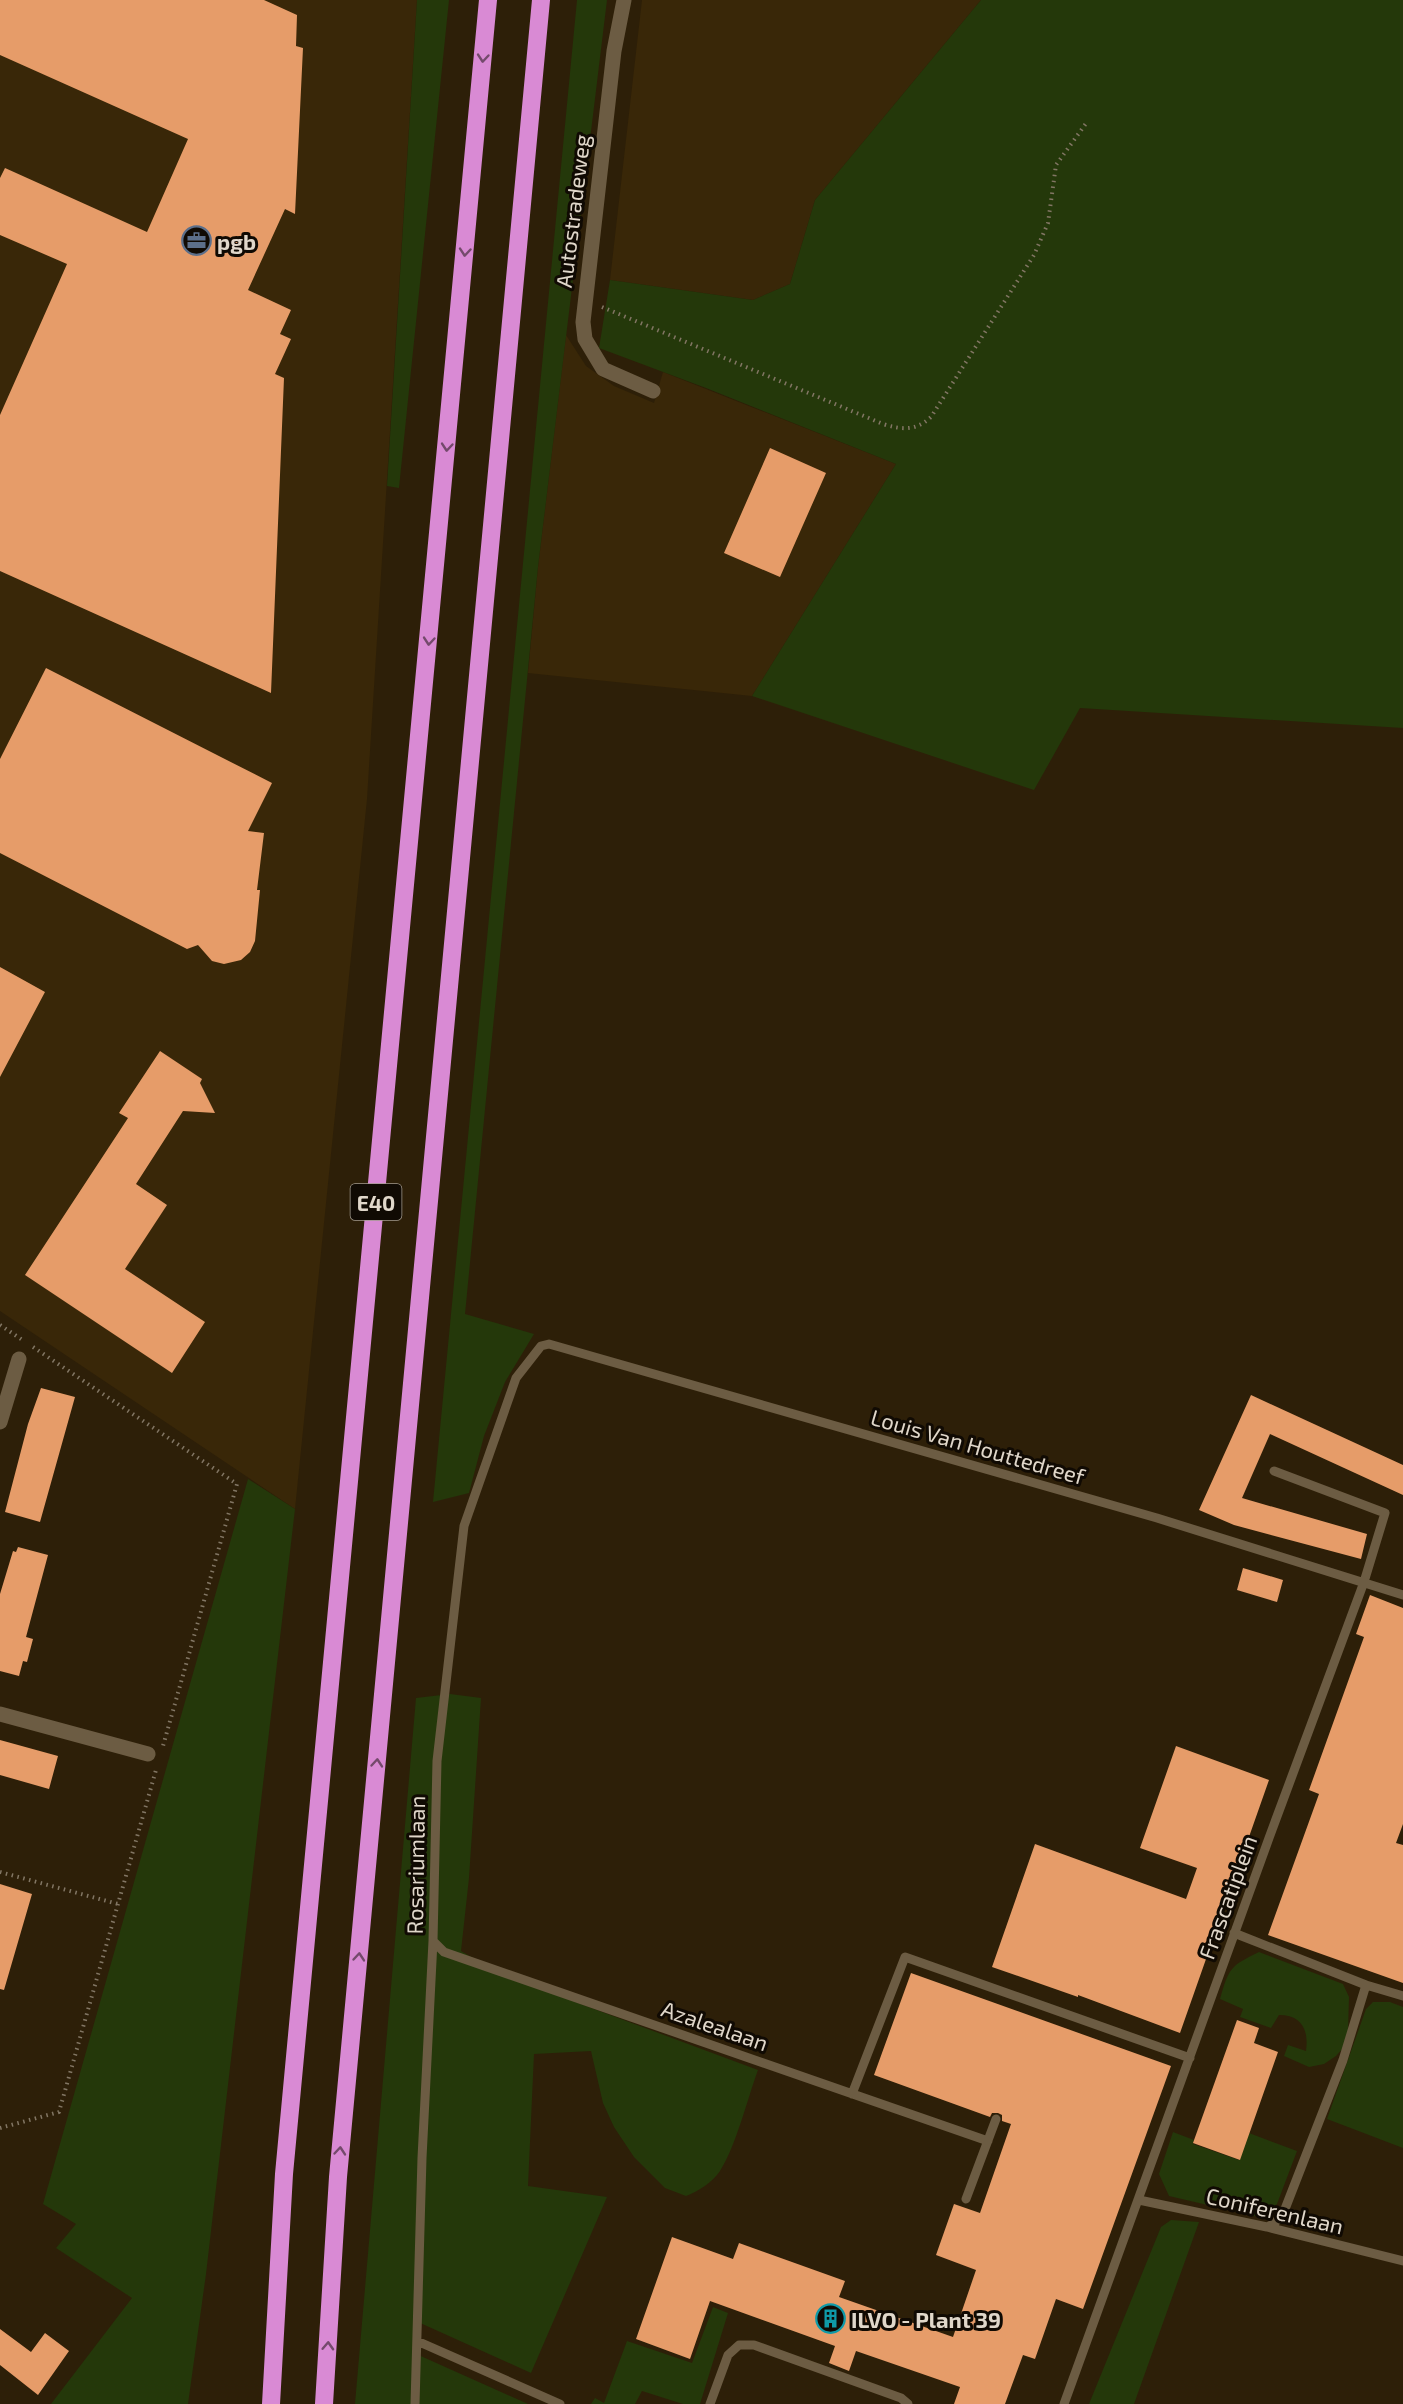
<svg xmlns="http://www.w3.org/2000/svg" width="1403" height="2404" font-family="'Exo 2',sans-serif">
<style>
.built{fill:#392708}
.green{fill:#24380a}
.building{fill:#e69c69}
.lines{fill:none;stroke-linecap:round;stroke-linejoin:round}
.path{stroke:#827664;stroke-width:4;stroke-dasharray:1.5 4.5;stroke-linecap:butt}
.lane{stroke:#6c5c43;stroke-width:9}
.street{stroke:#6c5c43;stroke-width:15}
.highway{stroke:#d98ad4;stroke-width:18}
.oneway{stroke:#744a6c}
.labels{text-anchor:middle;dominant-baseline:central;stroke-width:6;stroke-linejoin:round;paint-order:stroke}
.shield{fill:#100a03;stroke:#a29a8e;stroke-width:1.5}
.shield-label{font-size:21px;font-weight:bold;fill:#e0d7ca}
.street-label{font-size:22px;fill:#e0d7ca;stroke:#100a03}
.poi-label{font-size:22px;font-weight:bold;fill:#e0d7ca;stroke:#100a03;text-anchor:start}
</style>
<rect width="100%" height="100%" fill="#2d1f08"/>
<path class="built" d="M0 0H417L367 799 295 1509 0 1311Z
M642 0H981L815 200 790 284 753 300 610 280Z
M566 335 586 366 614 386 654 403 663 372 896 464 752 696 528 673 538 567Z"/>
<path class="green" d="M417 0H449L399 488 387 486Z
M577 0H607L538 567 465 1314 534 1334 505 1382 484 1436 469 1493 433 1502Z
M981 0H1403V728L1080 708 1034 790 752 696 896 464 706 388 599 348 610 280 753 300 790 284 815 200Z
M248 1479 295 1509 206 2274 188 2404H51L132 2298 56 2248 76 2224 43 2204Z
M450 1694 481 1698 469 1878 461 1951 500 1974 758 2070C747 2100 736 2146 720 2171 713 2182 697 2192 686 2196L665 2188 634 2157 614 2127 603 2103 591 2051 534 2054 528 2186 607 2197 531 2373 418 2322 414 2353 528 2404H355L416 1698Z
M1259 1952 1343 1984 1349 1997 1348 2032 1344 2047 1336 2056 1324 2064 1309 2067 1284 2056 1288 2045 1306 2051C1309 2029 1301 2015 1279 2015L1271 2028 1240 2017 1243 2009 1220 1999C1229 1968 1230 1966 1259 1952Z
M1373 2002H1390L1403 2007V2148L1327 2119 1366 2009Z
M1173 2132 1194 2140 1193 2144 1239 2160 1249 2133 1297 2151 1277 2204 1259 2217 1169 2196 1159 2174Z
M1171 2220 1199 2222 1134 2404H1089L1161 2227Z
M713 2307 728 2313 700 2404H683L642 2391 635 2404H591L595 2398 604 2403 627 2341 692 2363Z"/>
<path class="building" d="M0 0H264L297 15 296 46 303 48 295 214 285 209 248 290 291 310 280 334 291 339 275 374 284 378 271 693 0 571V415L67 264 0 235V178L5 168 147 232 188 139 0 55Z
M770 448 826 473 780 577 724 553Z
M46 668 272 783 248 831 264 833 257 890H260L255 941 250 952 241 960 224 964 212 961 198 945 187 949 0 853V759Z
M0 967 45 992 0 1077Z
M160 1051 202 1079 200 1083 215 1113 183 1111 136 1184 167 1205 125 1269 205 1322 172 1373 25 1275 128 1118 119 1113Z
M41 1388 75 1397 40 1522 5 1512 28 1424Z
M1251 1395 1403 1465V1495L1270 1434 1242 1498 1367 1534 1361 1559 1234 1525 1199 1510Z
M18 1547 48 1555 26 1637 33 1639 27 1662 23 1661 19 1676 0 1671V1594L13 1551 16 1552Z
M1243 1568 1283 1580 1277 1602 1237 1590Z
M1370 1595 1403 1608V1824L1396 1843 1403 1845V1983L1268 1935 1319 1794 1309 1790 1364 1637 1356 1634Z
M0 1740 58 1756 49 1789 0 1775Z
M1176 1746 1269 1780 1180 2033 1078 1995V1997L992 1967 1035 1844 1186 1899 1197 1868 1140 1848Z
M0 1884 32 1894 4 1990 0 1989Z
M911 1973 1171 2066 1083 2309 1056 2299 1035 2359 1023 2355 1005 2404H954L960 2387 856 2351 849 2371 829 2363 835 2346 710 2301 690 2359 636 2339 672 2237 733 2259 739 2243 845 2281 839 2297 953 2337 976 2270 936 2255 954 2204 980 2213 1011 2124 1002 2121V2115L998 2113H992L990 2117 874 2075Z
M1237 2020 1259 2028 1254 2043 1278 2052 1240 2160 1193 2143Z
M0 2329 31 2352 45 2333 69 2351 38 2395 0 2365Z"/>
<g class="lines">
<path class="path" d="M602 307 883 424C902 430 916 431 931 417L1034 255 1048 223 1056 165 1087 122
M0 1325 24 1341
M33 1347 237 1484 163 1746
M0 1872 118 1904
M0 2128 59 2112 156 1770"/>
<path class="lane" d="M1234 1933 1366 1985 1343 2060 1285 2209 1275 2223 1267 2227
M433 1941 444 1952 988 2141
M1366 1985 1403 1996
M852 2094 905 1957 1190 2058
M966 2199 996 2119
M1139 2200 1267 2227 1403 2261
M417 2341 560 2404
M415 2404 422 2158 433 1941 437 1761 464 1526 516 1378 541 1346 549 1344 1157 1518 1403 1595
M710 2404 728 2355 739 2345H754L901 2398 908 2404
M1064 2404 1269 1838 1364 1582 1385 1513 1274 1471"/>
<path class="street" d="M624 0 614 51 583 322 585 339 603 369 653 391
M0 1422 19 1359
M0 1714 148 1754"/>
<path class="highway" d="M271 2404 284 2174 488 0
M324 2404 338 2177 541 0"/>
</g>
<defs><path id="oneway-chevron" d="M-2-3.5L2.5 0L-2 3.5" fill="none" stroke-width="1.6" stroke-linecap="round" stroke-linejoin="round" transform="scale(1.5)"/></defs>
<g class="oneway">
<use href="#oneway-chevron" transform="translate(483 58) rotate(95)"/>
<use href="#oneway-chevron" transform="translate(465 252) rotate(95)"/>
<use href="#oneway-chevron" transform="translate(447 447) rotate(95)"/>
<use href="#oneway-chevron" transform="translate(429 641) rotate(95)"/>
<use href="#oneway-chevron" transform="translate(377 1763) rotate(-85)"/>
<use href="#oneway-chevron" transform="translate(359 1957) rotate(-85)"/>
<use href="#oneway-chevron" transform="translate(340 2151) rotate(-85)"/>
<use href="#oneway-chevron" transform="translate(328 2346) rotate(-87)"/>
</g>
<defs>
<symbol id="office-ring" viewBox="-11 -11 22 22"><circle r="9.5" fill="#100a03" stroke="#5c6f8a" stroke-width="1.5"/><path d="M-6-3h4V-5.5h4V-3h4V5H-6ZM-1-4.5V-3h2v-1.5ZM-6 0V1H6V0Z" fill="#5c6f8a"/></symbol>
<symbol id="building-ring" viewBox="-11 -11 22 22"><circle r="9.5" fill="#100a03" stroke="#0f9aa8" stroke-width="1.5"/><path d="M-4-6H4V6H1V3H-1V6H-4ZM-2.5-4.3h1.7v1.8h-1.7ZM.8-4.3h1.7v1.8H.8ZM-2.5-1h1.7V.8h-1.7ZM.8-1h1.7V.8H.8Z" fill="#0f9aa8"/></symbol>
</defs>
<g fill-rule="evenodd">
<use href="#office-ring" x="180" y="224" width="33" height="33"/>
<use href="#building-ring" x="814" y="2302" width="33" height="33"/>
</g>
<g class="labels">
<rect class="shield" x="350.5" y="1184" width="51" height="36" rx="4.5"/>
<g class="shield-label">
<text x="376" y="1202">E40</text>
</g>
<g class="street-label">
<text transform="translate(572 211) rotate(-83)">Autostradeweg</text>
<text transform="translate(978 1446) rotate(16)">Louis Van Houttedreef</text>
<text transform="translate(415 1865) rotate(-89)">Rosariumlaan</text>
<text transform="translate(1227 1897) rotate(-70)">Frascatiplein</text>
<text transform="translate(715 2025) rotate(19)">Azalealaan</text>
<text transform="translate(1275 2210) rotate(13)">Coniferenlaan</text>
</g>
<g class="poi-label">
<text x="217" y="241">pgb</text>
<text x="851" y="2319">ILVO - Plant 39</text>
</g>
</g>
</svg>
